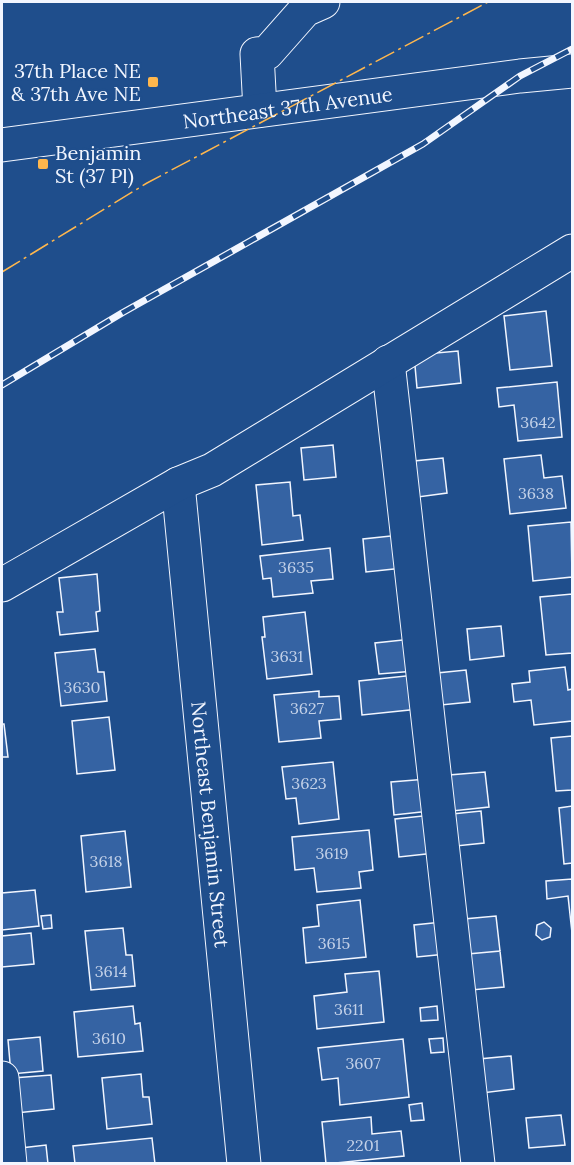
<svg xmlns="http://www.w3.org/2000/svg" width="574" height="1165" font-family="Lora,serif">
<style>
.building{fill:#3563a3;stroke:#f2f6ff;stroke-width:1.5}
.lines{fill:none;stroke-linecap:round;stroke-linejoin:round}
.minor-casing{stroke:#f2f6ff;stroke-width:35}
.minor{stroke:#1f4e8c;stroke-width:33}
.rail-casing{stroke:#f2f6ff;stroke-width:7}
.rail{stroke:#1f4e8c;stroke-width:4.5;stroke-dasharray:14;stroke-linecap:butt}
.power{stroke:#ffb74d;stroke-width:1.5;stroke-dasharray:21 4.5 3 4.5;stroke-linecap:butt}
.poi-dot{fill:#ffb74d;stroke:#1f4e8c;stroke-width:2}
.labels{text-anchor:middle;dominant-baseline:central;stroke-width:4.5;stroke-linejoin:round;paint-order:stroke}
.number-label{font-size:16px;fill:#c3d1e8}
.poi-label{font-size:20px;fill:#f2f6ff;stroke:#1f4e8c;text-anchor:end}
.street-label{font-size:20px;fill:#f2f6ff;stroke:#1f4e8c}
</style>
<rect width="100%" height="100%" fill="#1f4e8c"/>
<path class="building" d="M546 311 552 366 510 370 504 316Z
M458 351 461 383 417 388 414 355Z
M557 382 562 437 518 441 514 405 499 407 497 388Z
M333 445 336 477 304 480 301 448Z
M541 455 544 478 562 476 566 508 510 514 504 459Z
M443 458 447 493 418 497 414 461Z
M290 482 293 516 300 515 303 540 262 545 256 485Z
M571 522 572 577 533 581 528 526Z
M400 535 403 568 366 572 363 539Z
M330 548 333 579 311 581 313 593 273 597 271 578 263 579 260 556Z
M97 574 100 611 96 612 98 631 60 635 57 612H63L59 578Z
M572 594V653L546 655 540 597Z
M305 612 312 674 267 679 262 637H265L263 617Z
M501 626 504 656 470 660 467 629Z
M412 639 415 671 379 674 375 643Z
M95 649 98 672H104L107 701 61 706 55 653Z
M565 667 568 690 572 689V721L534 725 531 700 514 702 512 684 530 682 529 671Z
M466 670 470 702 441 705 437 673Z
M415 675 419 709 362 715 359 681Z
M319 691V697L339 696 341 719 319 721 321 738 279 742 274 695Z
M109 717 115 770 77 774 72 721Z
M2 724H4L8 757H2Z
M572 736V790L556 791 551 738Z
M333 762 339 819 299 824 296 798 286 799 282 767Z
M485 772 489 807 452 811 449 775Z
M427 779 430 811 394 815 391 782Z
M572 806V863L564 864 559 808Z
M481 811 484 843 456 846 452 814Z
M432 815 435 853 399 857 395 819Z
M369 830 373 870 359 872 361 888 317 892 314 868 295 870 292 837Z
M125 831 131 887 86 892 81 836Z
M572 879V933L568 896 547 899 546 881Z
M35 890 39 926 2 930V893Z
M360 900 366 957 306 963 303 928 319 926 317 905Z
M51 915 52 928 43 929 41 916Z
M496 916 500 951 468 954 464 919Z
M442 922 446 954 417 957 414 925Z
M544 922 551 928 550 937 542 940 536 935 537 925Z
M123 928 126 955H132L135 986 91 990 85 931Z
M31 933 34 964 2 967V936Z
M500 951 504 987 471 990 468 954Z
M379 971 384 1022 317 1029 314 996 347 992 345 974Z
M133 1006 135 1024 140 1023 143 1051 78 1057 74 1012Z
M437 1006 438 1020 421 1021 420 1008Z
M40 1037 43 1071 11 1074 8 1040Z
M443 1038 444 1052 431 1053 429 1039Z
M403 1039 409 1097 340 1105 338 1078 322 1080 318 1048Z
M511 1056 514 1089 482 1093 479 1059Z
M141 1074 143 1097H149L152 1124 107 1129 102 1078Z
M51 1075 54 1109 16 1113 13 1078Z
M422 1103 424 1120 411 1121 409 1105Z
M561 1115 565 1145 529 1148 526 1118Z
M371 1117 372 1134 401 1131 404 1156 326 1164 322 1122Z
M152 1138 155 1164H75L73 1146Z
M46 1145 48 1164H22L21 1148Z"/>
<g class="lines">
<defs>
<g id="minor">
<path d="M260 110 257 54 267 53 305 10 323 2"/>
<path id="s1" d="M2 145 520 76 572 71"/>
<path d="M388 362 478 1164"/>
<path id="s2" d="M178 484 244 1164"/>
<path d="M2 585 178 484 212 470 572 251"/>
<path d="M2 1078 10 1164"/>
</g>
</defs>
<use href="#minor" class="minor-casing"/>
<use href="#minor" class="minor"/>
<defs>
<path id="rail" d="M2 385 122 313 423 144 520 76 572 49"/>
</defs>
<use href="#rail" class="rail-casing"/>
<use href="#rail" class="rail"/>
<path class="power" d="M2 272 147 183 488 2"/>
</g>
<g class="poi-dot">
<rect x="147" y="76" width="12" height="12" rx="3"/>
<rect x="37" y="158" width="12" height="12" rx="3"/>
</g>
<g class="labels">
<g class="number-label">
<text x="538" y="422">3642</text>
<text x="536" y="493">3638</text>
<text x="296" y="567">3635</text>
<text x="287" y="656">3631</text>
<text x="82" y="687">3630</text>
<text x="307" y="708">3627</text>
<text x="309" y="783">3623</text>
<text x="332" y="853">3619</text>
<text x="106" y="861">3618</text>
<text x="334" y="943">3615</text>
<text x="111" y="971">3614</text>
<text x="349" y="1009">3611</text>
<text x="109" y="1038">3610</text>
<text x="363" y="1063">3607</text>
<text x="363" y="1145">2201</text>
</g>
<g class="poi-label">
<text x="141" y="70">37th Place NE<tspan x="141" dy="23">&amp; 37th Ave NE</tspan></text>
<text x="55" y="152" text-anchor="start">Benjamin<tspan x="55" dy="23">St (37 Pl)</tspan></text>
</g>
<g class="street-label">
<text stroke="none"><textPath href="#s1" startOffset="288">Northeast 37th Avenue</textPath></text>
<text stroke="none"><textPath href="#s2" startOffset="342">Northeast Benjamin Street</textPath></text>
</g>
</g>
<rect width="574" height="1165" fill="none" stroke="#f2f6ff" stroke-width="6"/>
</svg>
